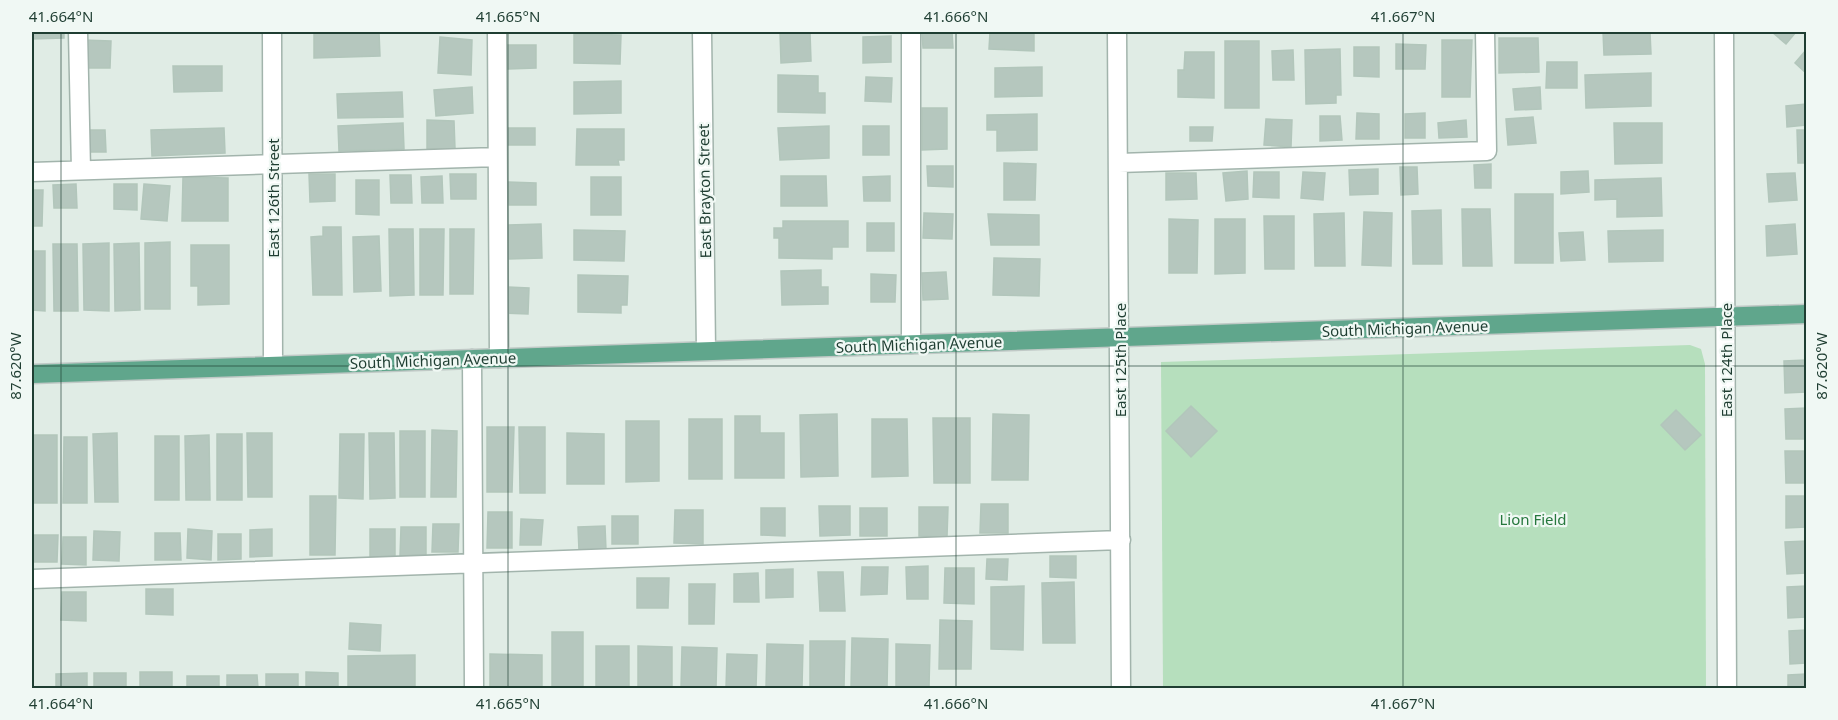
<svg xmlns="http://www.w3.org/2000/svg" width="1838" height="720" font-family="'Noto Sans',sans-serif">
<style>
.green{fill:#b6dfbd}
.building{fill:#b5c7be;stroke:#b2c6bb;stroke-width:1.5}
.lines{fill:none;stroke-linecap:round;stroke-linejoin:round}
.minor-casing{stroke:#a2b4ac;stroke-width:21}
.major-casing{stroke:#c0c9c6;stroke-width:21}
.minor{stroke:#fff;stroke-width:18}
.major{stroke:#60a68c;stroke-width:18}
.ticks{fill:none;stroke:#1f3e32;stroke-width:1.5;stroke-opacity:0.45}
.labels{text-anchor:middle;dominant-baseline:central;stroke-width:4.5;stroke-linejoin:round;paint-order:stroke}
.street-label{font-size:15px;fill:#1f3e32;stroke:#f0f8f4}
.park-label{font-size:15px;fill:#26783d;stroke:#f0f8f4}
.neatline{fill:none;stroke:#1f3e32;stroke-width:2}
.ticks-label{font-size:15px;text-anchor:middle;fill:#1f3e32}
</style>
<rect width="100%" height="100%" fill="#e0ece5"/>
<path class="green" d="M1690 345 1701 349 1705 364 1706 688H1163L1161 362Z"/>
<path class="building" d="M32 32H64V38L32 39Z
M314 32H379L380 56 314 58Z
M780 32H810L811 61 781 63Z
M922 32H952L953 48H923Z
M990 32H1034V51L989 49Z
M1603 32H1650L1651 54 1604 55Z
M1772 32H1796L1786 44Z
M574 34 621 35 620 64 574 63Z
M891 36V62L863 63V37Z
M440 37 472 40 471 75 438 73Z
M1499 38H1538L1539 72 1499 73Z
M83 40 111 41 110 68H83Z
M1442 40H1472L1470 97H1442Z
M1225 41H1259V108H1225Z
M1396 44 1426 45 1425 69H1396Z
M507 45H536V68L507 69Z
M1354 47H1379V77L1354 76Z
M1340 49 1341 95H1336V103L1306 104 1305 50Z
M1293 50 1294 80H1273L1272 51Z
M1806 50V73L1795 63Z
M1185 52H1214V98L1178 97V70H1184Z
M1547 62H1577V88H1546Z
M173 66H222V91L174 92Z
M1042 67V96L995 97V68Z
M1651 73V106L1586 108 1585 75Z
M778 75 818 76V93H825V113L778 112Z
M866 77 892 78 891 102 865 101Z
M621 81V113L574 114V82Z
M472 87 473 113 436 116 434 90Z
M1540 87 1541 109 1515 110 1513 89Z
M402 92 403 117 338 118 337 94Z
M1806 104V125L1787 127 1786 106Z
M922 108H947V149L922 150Z
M1357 113 1379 114V139H1356Z
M1425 113V138H1405V114Z
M1037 114V150L997 151V130H987V115Z
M1320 116H1340L1342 140 1320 141Z
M1533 117 1536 143 1508 145 1506 119Z
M1266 119 1292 120 1291 147 1264 145Z
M427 120 454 121 455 149H427Z
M1466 120 1467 137 1439 138 1438 123Z
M403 123 404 149 339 151 338 126Z
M1614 123H1662V163L1615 164Z
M829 126V158L780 160 778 128Z
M863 126H889V155H863Z
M1190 127H1213L1212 141H1190Z
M224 128 225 153 152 156 151 130Z
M507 128H535V145H507Z
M577 129H624V160H618L619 165H576Z
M89 130H105L106 152H89Z
M1797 130H1806V163H1798Z
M1004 163 1036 164 1035 200H1004Z
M1491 164V188H1475L1474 165Z
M927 166H953V187L928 186Z
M1400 167H1417L1418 194 1401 195Z
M1378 169V194L1350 195 1349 170Z
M1247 171 1248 199 1226 201 1223 173Z
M1588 171 1589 192 1561 194V172Z
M1254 172H1279V198L1253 197Z
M1303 172 1325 173 1323 200 1301 198Z
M1166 173H1196L1197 199 1166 200Z
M1795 173 1797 200 1769 202 1767 174Z
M309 174H335V201L310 202Z
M450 174H476V199H451Z
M390 175H411L412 203H391Z
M442 176 443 203H422L421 177Z
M781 176H826L827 206H781Z
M890 176V201H864L863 177Z
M183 177 228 178V221H182Z
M591 177H621V215H591Z
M1661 178 1662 216 1617 217V199L1595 200V180Z
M356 180H379V215L356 214Z
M508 182 536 183V205H509Z
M76 184 77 208H54L53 185Z
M114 184H137V210L114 209Z
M144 184 170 186 167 221 141 219Z
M32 190H43L42 226H32Z
M1515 194H1553V263H1515Z
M1462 209H1490L1492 266H1463Z
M1441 210 1442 264H1413L1412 211Z
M1364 212 1392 213 1391 266 1362 265Z
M924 213 953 214 952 239 923 238Z
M1344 213 1345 266H1315L1314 214Z
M988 214 1039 215V245H991Z
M1264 216H1294V269H1265Z
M1169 219 1198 220 1197 273H1169Z
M1215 219H1245V273L1215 274Z
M783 221H848V247H832V259L779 258V238H774V228H783Z
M867 223H894V251H867Z
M541 224 542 258 506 259V225Z
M1795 224 1797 254 1767 256 1766 226Z
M323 227H341L342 295H313L311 237 323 236Z
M389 229H413L414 295 390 296Z
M420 229H444L443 295H420Z
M450 229H474L473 294H450Z
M574 230 625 231 624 261 574 260Z
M1663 230V261L1609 262 1608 231Z
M1583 232 1585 260 1561 261 1559 233Z
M379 236 381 291 354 292 353 237Z
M170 242V309H145V243Z
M109 243V311L84 310 83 244Z
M139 243 140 310 115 311 114 244Z
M53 244H77L78 311H54Z
M191 245H229V304L198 305V286H191Z
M32 251H45V311L32 310Z
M994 258 1040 259 1039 296 993 295Z
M821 270V287H828V304L782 305 781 271Z
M946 272 948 299 923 300 922 273Z
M871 274 896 275 895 302H871Z
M578 275 628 276 627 305H621V313L578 312Z
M505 287 529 288 528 314 505 313Z
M1806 360V392L1785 393 1784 361Z
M1191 406 1217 431 1191 457 1166 431Z
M1806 408V439H1786L1785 409Z
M1676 410 1701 435 1685 450 1661 425Z
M837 414 838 476 801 477 800 415Z
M993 414 1029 415 1028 480H992Z
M735 416H760V433H784V478H735Z
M933 418H970V483H934Z
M689 419H722V479H689Z
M872 419H907L908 476 872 477Z
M626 421H659V481L626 482Z
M487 427H514L512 492H487Z
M519 427H545V493H520Z
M432 430 457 431 456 497H431Z
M400 431H425V497H400Z
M117 433 118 502H95L93 434Z
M247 433H272V497H248Z
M369 433H394L395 498 370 499Z
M567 433 604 434V484H567Z
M217 434H242V500H217Z
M340 434H364L363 499 339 498Z
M32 435H57V503H33Z
M209 435 210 500H186L185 436Z
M155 436H179V500H155Z
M64 437H87V503H63Z
M1785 451H1806V483H1786Z
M310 496H336L335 555H310Z
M1786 496H1806V527L1786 528Z
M981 504H1008V533H980Z
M819 506H850V535L820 536Z
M919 507H948L947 537 919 536Z
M761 508H785V536L761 535Z
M860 508H887V536H860Z
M675 510H703V544L674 543Z
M488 512H512V548H487Z
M612 516H638V544H612Z
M521 519 543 520 541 545H520Z
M433 524H459L458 552H432Z
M605 526 606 550 579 551 578 527Z
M401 527H426V556H400Z
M188 529 212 531 211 560 187 558Z
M272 529V556L250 557V530Z
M370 529H395V557H370Z
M94 531 120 532 119 561 93 560Z
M155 533H180L181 560H155Z
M218 534H241V559L218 560Z
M33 535H58L57 562H33Z
M63 537H86V565L62 564Z
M1806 541V573L1787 574 1785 542Z
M1050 556H1076V578L1050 577Z
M987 559H1008L1007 580 986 579Z
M928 566V599H907L906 567Z
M862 567H888L887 594 861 595Z
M945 568H974V604L944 603Z
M793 569V597L766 598V570Z
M818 572H843L845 611H820Z
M758 573 759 602H734V574Z
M637 578H669L668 608H637Z
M1074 582 1075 643H1043L1042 583Z
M689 584H715L714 624H689Z
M1024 586 1023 650 991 649V587Z
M1806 586V617L1788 618 1787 587Z
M146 589H173V615L146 614Z
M62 592H86V621L61 620Z
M940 620 972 621 971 669H939Z
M350 623 381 625 380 651 349 649Z
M1806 630V663L1790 664 1789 631Z
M552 632H583V688H552Z
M852 638 888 639 887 688H851Z
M810 641H845L844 688H810Z
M767 644 803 645 802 688H766Z
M896 644 930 645 929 688H896Z
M596 646H629V688H596Z
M638 646 672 647V688H638Z
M682 647 717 648 716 688H681Z
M490 654 542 655V688H490Z
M727 654 757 655 756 688H726Z
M415 655V688H348V656Z
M140 672H172V688H140Z
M306 672 338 673V688H306Z
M87 673V688H56V674Z
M94 673H126V688H94Z
M266 674H298V688H266Z
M1806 674V688H1788V675Z
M227 675H257L258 688H227Z
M187 676H219V688H187Z"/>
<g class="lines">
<defs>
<path id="minor" d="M78 32 81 170
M272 32 273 365
M497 32 499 358
M702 32 706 350
M1117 32 1121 688
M1724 32 1727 688
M1119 163 1487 151 1485 32
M32 172 497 157
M911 344V32
M472 359 474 688
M32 579 1121 540"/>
<path id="major" d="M32 374 1806 314"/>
</defs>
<use href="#minor" class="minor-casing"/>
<use href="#major" class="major-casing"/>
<use href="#minor" class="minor"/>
<use href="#major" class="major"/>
</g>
<path class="ticks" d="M61 32V688M508 32V688M956 32V688M1403 32V688M32 366H1806"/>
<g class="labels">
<g class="street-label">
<text transform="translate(704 191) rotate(-91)">East Brayton Street</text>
<text transform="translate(273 198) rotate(-90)">East 126th Street</text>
<text transform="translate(1405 328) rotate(-2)">South Michigan Avenue</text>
<text transform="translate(919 344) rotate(-2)">South Michigan Avenue</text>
<text transform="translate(433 360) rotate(-2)">South Michigan Avenue</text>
<text transform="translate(1120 360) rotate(-90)">East 125th Place</text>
<text transform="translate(1726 360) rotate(-90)">East 124th Place</text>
</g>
<g class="park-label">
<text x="1533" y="519">Lion Field</text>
</g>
</g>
<rect width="1838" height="720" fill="none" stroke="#f0f8f4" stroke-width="66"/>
<rect x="33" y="33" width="1772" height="654" class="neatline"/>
<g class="ticks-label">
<text x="61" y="22">41.664°N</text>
<text x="508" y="22">41.665°N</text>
<text x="956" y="22">41.666°N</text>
<text x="1403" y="22">41.667°N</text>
<text transform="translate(1822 366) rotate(-90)" y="5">87.620°W</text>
<text transform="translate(16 366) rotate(-90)" y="5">87.620°W</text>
<text x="61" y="709">41.664°N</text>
<text x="508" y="709">41.665°N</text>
<text x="956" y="709">41.666°N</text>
<text x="1403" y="709">41.667°N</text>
</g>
</svg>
